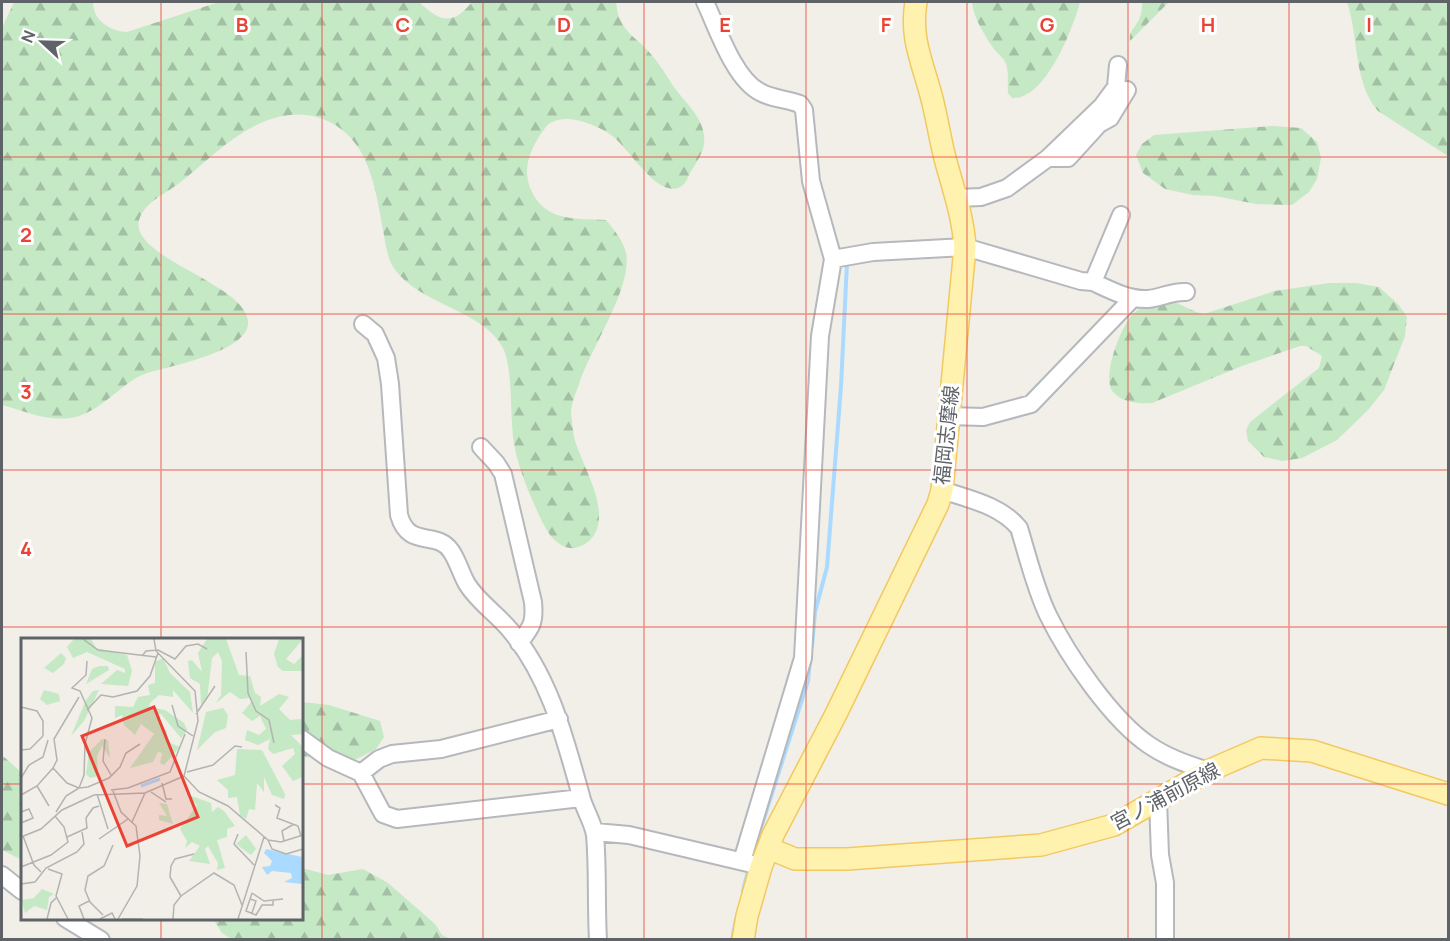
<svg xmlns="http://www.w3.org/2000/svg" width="1450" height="941" font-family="Manrope,'Noto Sans JP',sans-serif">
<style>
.forest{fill:url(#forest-firs)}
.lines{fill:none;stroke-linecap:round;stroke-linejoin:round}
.stream{stroke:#aadaff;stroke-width:4}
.minor-casing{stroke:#b5b8bc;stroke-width:20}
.major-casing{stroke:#f2c960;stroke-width:24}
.minor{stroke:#fff;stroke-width:16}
.major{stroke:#fff2af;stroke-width:21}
.grid{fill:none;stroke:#ea4335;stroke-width:1.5;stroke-opacity:0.55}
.labels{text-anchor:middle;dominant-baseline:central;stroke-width:6;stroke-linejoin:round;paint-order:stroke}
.street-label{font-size:20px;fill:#5f6368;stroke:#fff}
.inset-river{fill:none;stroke:#aadaff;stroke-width:3}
.inset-road{fill:none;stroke:#b3b3b1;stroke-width:1.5}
.view{fill:#ea4335;fill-opacity:0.15;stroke:#ea4335;stroke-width:3}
.inset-edge{fill:none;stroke:#5f6368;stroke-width:3}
.grid-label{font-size:20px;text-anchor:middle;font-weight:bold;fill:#ea4335;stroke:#fff;stroke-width:6;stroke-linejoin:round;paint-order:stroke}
</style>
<defs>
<pattern id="forest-firs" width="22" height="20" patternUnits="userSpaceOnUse" patternTransform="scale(1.5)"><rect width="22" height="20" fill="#c5e8c5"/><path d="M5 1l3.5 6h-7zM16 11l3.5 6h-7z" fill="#a3c0a4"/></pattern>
</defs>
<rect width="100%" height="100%" fill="#f1efe8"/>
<path class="forest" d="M14 2H93C93 21 110 31 127 32L219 2H419C439 21 452 27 472 2H616C617 7 617 14 620 19 625 33 641 42 650 53 659 63 666 75 673 86 687 105 710 123 703 149 700 158 694 166 690 173 688 177 686 183 683 185 660 204 629 147 611 135 600 127 583 120 569 119 560 119 551 120 545 128 530 148 520 171 533 194 539 205 548 213 561 216 575 220 591 219 606 220 614 230 623 240 626 253 633 287 590 349 579 384 576 393 571 404 571 414 572 421 573 430 574 437 581 465 615 514 590 540 586 544 577 549 570 548 554 546 545 528 539 515 529 493 520 472 515 449 509 422 514 371 503 348 483 310 422 305 396 271 388 261 386 247 384 235 377 198 372 152 341 129 326 118 309 113 290 115 244 120 212 158 178 184 166 193 150 200 142 213 138 220 137 227 141 234 158 265 245 288 248 321 251 349 180 364 158 370 150 372 143 374 136 378 115 391 95 415 70 418 46 421 24 411 2 405V28Z
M972 2H1080C1073 28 1046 100 1012 98L1008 93C1007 82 1010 69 1004 60 1001 56 997 53 994 49 985 36 973 17 972 2Z
M1142 2H1169L1130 41C1128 30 1137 27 1140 17 1142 12 1142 7 1142 2Z
M1347 2H1448V156L1378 111C1353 82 1359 37 1347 2Z
M1273 126 1301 128 1317 142 1321 158 1317 179 1309 192 1292 205 1256 204 1215 196 1193 195 1165 189 1143 173 1136 155 1142 144 1154 135Z
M1329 283H1356L1379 287 1399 305 1407 317 1405 336 1384 390 1368 410 1337 440 1302 458 1282 461 1264 457 1248 441 1246 430 1250 422 1319 368 1322 356 1306 346H1300L1242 366 1152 403C1140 404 1122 403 1113 392 1101 377 1121 326 1133 314 1139 309 1150 301 1157 298 1167 295 1191 312 1204 314L1275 291Z
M302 702 329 705 380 721 384 737 376 749 351 762 302 756Z
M2 755 22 773V860L2 850Z
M302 868 328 875 363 869 388 883 435 924 442 935 451 939 233 940 222 933 213 919 302 918Z"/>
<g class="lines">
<path class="stream" d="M812 646 815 612 827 567 841 386 847 263
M760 831 808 681 810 660
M743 891 749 867
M732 940 736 919"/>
<defs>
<path id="minor" d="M705 2C717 27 734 79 760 92 772 99 787 99 800 104L804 110 811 181 833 259 820 336 803 658 742 861
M1048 158 1102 106 1116 87 1118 65
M957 198 981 197 1007 188 1048 158H1068L1099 124 1110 118 1127 90
M833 259 873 252 965 247 1081 281 1093 282 1121 215
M1093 282C1110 290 1129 300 1148 299 1161 298 1172 291 1186 292
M363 324 375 334 386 358 390 384 399 515C409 550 436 529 451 551 458 561 461 574 467 584 478 602 497 614 510 630 550 677 565 739 581 796 584 809 593 822 595 835 598 869 596 905 598 940
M948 416 983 417 1031 404 1133 298
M481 447 496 463 503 474 533 602C535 622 532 627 519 643
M942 490C968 499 1000 505 1019 528 1028 557 1035 588 1048 615 1068 656 1112 720 1149 745 1168 758 1187 764 1208 771
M302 739 328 758 361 773 383 814 397 819 581 798
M361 773 379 759 392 754 441 749 559 719
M1158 800 1160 855 1165 883V940
M595 832 629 835 752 864
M2 875 22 891
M65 918 101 940"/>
<path id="major" d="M768 848 795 859H847L1041 845 1114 825 1208 771 1261 748 1312 751 1448 794
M743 940 747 916 761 867 773 835 836 714 938 504 942 490 965 247C963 217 954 191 946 162 940 140 937 117 931 95 922 61 910 38 916 2"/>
</defs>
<use href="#minor" class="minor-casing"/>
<use href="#major" class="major-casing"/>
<use href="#minor" class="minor"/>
<use href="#major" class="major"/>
</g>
<path class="grid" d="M161 2V640M322 2V940M483 2V940M644 2V940M806 2V940M967 2V940M1128 2V940M1289 2V940M2 157H1448M2 314H1448M2 470H1448M2 627H1448M2 784H22M302 784H1448M161 918V940"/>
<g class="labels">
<g class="street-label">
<text transform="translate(946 435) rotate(-84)">福岡志摩線</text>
<text transform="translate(1165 796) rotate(-28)">宮ノ浦前原線</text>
</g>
</g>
<g transform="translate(21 638)">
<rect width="282" height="282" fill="#f1efe8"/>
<path d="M225 197 235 211 230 217 215 206Z" fill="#c5e8c5"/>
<path d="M53 1H70L75 10 106 17 111 33 107 48 80 46 96 32 104 35V31L66 14 52 20 46 9ZM186 1H205L218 37 229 38 234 55 240 59 239 68 258 56 268 59 258 71 269 82 280 81 282 96 270 97 282 109 281 139 272 143 261 128 274 116 272 110 252 116 247 111 249 101 237 107 224 102 226 92 238 97 245 91 239 78 231 83 221 75 231 63 228 60 219 61 209 54 195 65 200 57 201 23 197 14 191 20 186 61 180 67 179 46 169 40 167 23 171 22 181 34 177 15ZM258 1H282L265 21 273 26 282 17 281 33H262L257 29 253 16ZM40 15 45 20 43 26 32 35 23 30ZM142 20 149 35 169 54 172 75 152 52V59L138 57 129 65 128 69 144 72 163 85 166 92 160 100 140 76 134 77 146 94 145 103 159 109 143 127 139 125 141 115 137 114 132 124 109 130 133 96 120 86 114 97 103 87 101 77 94 80V68L112 69 117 59 129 57 127 47 134 45V24ZM78 28H87L88 32 65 46 71 31ZM23 52 38 56 39 63 26 67 19 61ZM78 52 63 83 50 98 65 62 72 53ZM202 70 207 77 205 90 194 94 176 112 185 74ZM81 101 87 102 89 120 81 108 76 118 77 138 69 140 65 136 68 114ZM216 111 241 112 264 156 263 161 251 157 243 139V154L236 145 234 172 228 171 225 181 219 177 216 159 207 160V152L196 142 214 137ZM165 156 190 165 191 174 197 169 203 173 214 188 206 191V199L196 202 204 230 196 232 197 225 187 208 184 211 189 226 168 223 179 208 171 204 164 210 166 203 159 191 176 167ZM138 165 146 166 152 186 138 182V177L146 178ZM21 251 33 256 28 259 26 272 13 268 4 275 1 262 13 260Z" fill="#c5e8c5"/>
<path d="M245 211 281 219V246L263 244 271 240 270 235 251 233 246 237 241 229 249 228 251 223 243 215Z" fill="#aadaff"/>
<path class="inset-river" d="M120 148 139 141"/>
<path class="inset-road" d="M62 1 77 12 135 19M133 1 135 13 174 53 177 83 163 138M225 14 227 55 235 73 248 82 253 105M121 18 125 13 137 12 154 21 165 8 177 6 186 11M151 67 157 88 172 98M0 69 16 73 22 83V98M66 72 80 57 92 59 116 53 129 38 137 15M175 76 194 48M84 101 82 123 90 137M0 112 9 111 22 98M32 130 46 145 58 150 67 149 88 140 99 129 105 115 119 106M166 134 192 127 214 108 221 109M163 138 178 154 207 168 247 202 260 204 282 197M0 140 8 127 22 119 27 102M141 145 145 161H151M16 148 28 168M58 150 63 137 64 106 71 80 59 53 51 50 65 37 66 23M90 152 107 150 149 134 164 96M92 153 100 174 115 188 119 218 116 248 97 281M130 154 145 164M76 156 87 191M0 157 16 148 32 130 36 122 33 101 58 59M254 167 259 170 256 180 277 188 280 198M0 174 8 171 12 180 0 185M35 174 45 158 58 150M111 184 124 155M217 196 213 206 233 227M2 198 13 227 20 234M0 199 20 191 41 172 73 157 124 155 163 138M46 199 66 190 65 180 72 170 78 168M78 201 107 181M247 202 251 211 265 216 282 211M263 203 261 193 273 186M0 229 30 217 47 204 43 189 34 178M27 231 41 236 35 258 47 281M0 246 14 244 25 230 56 214 63 206 61 194M231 255 225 273 235 277 241 267H252V263M231 255 243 263 262 261M160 258 149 239 150 228 154 221 173 216M229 261 235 263 231 275M82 277 69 264 64 252 67 238 83 228 92 207M26 281 30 265 35 260M63 281 58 268 68 263M79 281 91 275 94 281M101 281H122M152 281 153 267 160 258 193 235 213 247 221 267M217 281 243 199"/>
<path class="view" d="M133 69 177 179 106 208 61 98Z"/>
<rect width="282" height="282" class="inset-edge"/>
</g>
<g class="grid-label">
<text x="242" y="32">B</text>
<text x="403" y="32">C</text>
<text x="564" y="32">D</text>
<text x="725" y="32">E</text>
<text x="886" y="32">F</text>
<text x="1047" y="32">G</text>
<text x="1208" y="32">H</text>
<text x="1369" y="32">I</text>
<text x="26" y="242">2</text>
<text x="26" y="399">3</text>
<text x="26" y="556">4</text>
</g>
<rect width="1450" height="941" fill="none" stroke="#5f6368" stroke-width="6"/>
<g transform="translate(42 42) rotate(292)" stroke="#ffffff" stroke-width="4.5" paint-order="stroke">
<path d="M0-4.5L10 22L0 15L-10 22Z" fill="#5f6368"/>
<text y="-9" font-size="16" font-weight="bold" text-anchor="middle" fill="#5f6368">N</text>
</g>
</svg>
